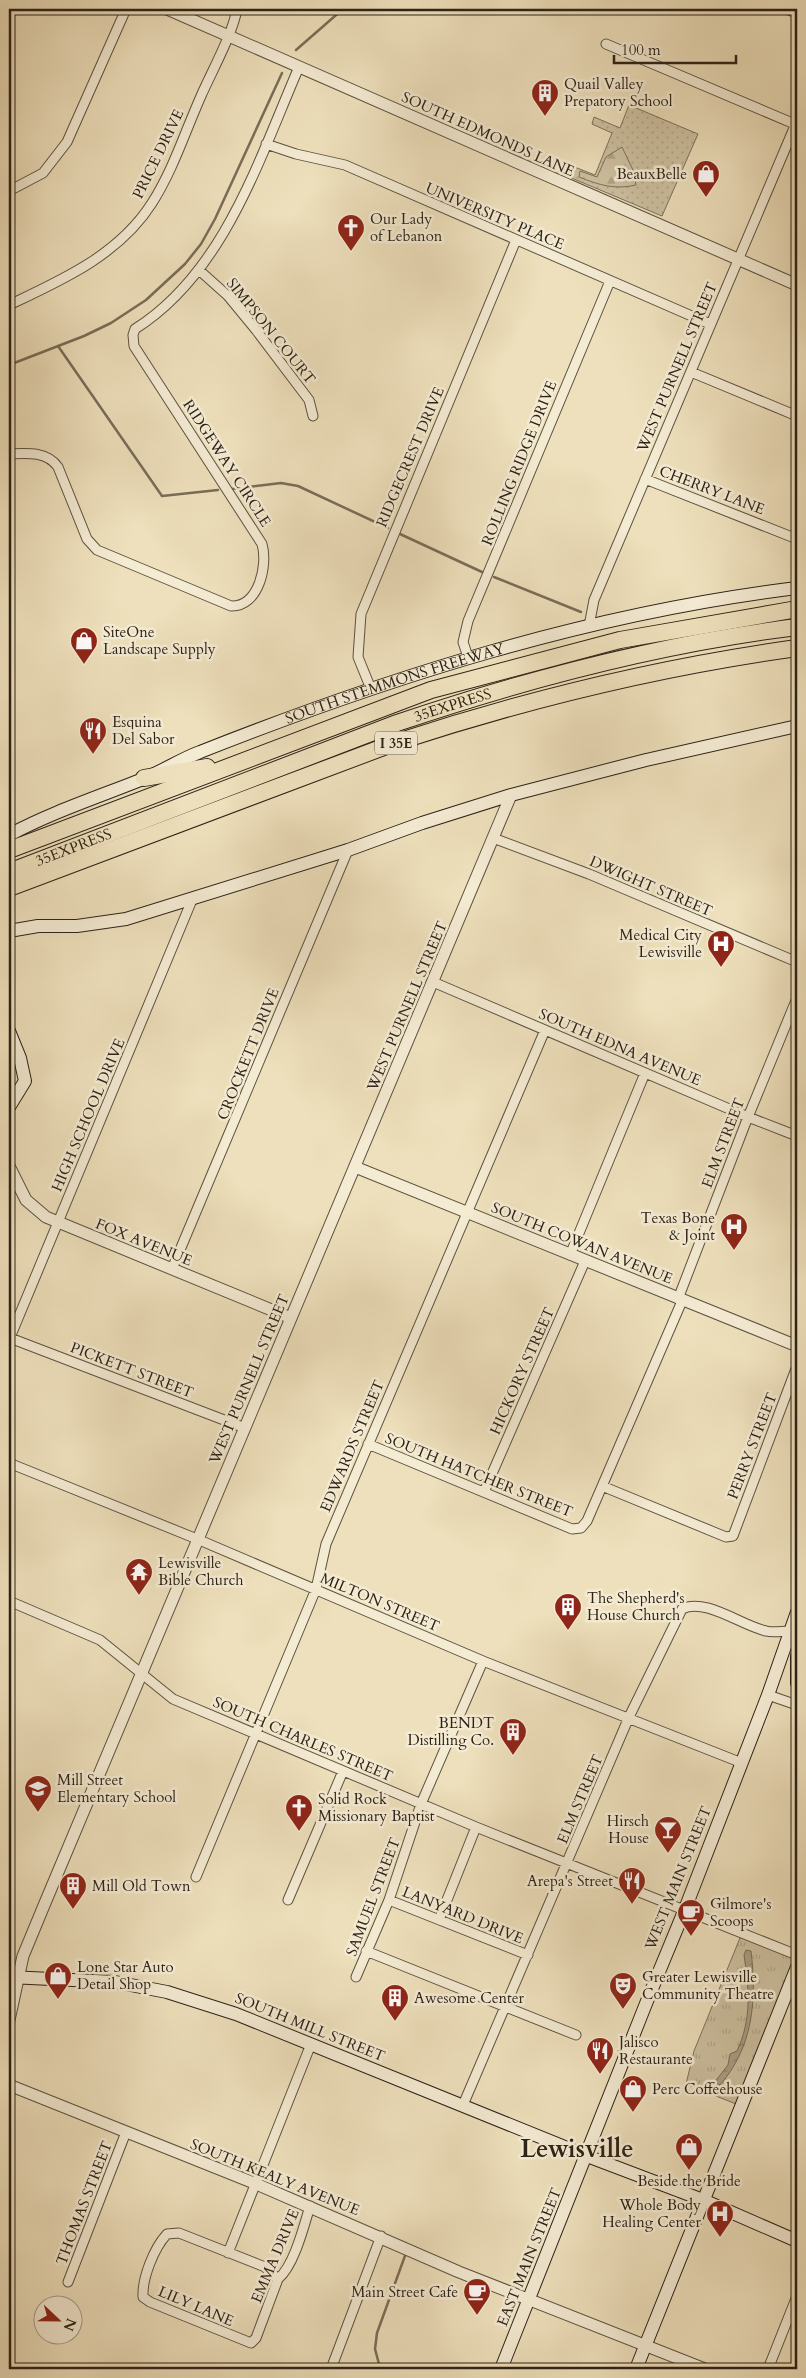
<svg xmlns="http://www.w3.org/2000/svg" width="806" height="2378" font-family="Cardo,serif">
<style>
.grass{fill:url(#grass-dots);stroke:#7c715c}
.forest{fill:url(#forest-firs);stroke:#7c715c}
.park{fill:url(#park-tufts);stroke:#7c715c}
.water{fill:url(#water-ripples);stroke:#796d58}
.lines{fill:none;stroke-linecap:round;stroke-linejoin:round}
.stream{stroke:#796d58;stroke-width:2.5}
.minor-casing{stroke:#5c5240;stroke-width:11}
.tertiary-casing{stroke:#5c5240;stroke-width:13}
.secondary-casing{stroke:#2c2217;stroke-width:14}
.motorway-casing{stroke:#2c2217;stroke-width:18}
.minor{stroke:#f4ebd3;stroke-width:9}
.tertiary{stroke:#f4ebd3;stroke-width:11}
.secondary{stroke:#f4ebd3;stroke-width:12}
.motorway{stroke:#eee0bc;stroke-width:16}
.labels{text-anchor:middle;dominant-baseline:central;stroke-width:5;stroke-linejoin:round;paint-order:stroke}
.shield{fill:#f4ebd3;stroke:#685e4f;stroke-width:1}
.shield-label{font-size:14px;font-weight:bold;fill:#2c2217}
.poi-label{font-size:15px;fill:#2c2217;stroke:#f4ebd3;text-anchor:start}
.street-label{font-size:15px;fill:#2c2217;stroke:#f4ebd3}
.town-label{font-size:25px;font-weight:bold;fill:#2c2217;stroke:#f4ebd3}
</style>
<defs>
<pattern id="grass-dots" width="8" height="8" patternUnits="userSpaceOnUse" patternTransform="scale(1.25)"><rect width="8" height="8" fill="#cdc0a0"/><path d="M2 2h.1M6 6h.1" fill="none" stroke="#b0a589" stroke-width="1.8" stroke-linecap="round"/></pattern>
<pattern id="forest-firs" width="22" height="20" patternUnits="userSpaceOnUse" patternTransform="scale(1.25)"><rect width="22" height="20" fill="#cdc0a0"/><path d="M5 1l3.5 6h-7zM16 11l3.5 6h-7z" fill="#b0a589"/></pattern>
<pattern id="park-tufts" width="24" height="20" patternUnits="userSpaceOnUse" patternTransform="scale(1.25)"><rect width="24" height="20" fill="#cdc0a0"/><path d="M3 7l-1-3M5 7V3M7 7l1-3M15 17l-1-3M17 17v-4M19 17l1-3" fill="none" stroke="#b0a589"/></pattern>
<pattern id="water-ripples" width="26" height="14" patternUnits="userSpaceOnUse" patternTransform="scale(1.25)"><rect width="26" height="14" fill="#ac9f84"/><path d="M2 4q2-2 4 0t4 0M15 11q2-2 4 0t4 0" fill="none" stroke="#8c816b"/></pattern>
</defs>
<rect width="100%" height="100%" fill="#eee0bc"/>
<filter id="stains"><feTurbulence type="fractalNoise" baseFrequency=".004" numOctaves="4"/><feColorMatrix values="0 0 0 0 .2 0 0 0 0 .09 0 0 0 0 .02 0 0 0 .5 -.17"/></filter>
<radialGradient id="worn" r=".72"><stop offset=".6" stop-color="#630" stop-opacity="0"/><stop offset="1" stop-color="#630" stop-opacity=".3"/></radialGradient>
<path class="grass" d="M629 105 698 134 662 216 562 174 564 169 570 171 572 166 595 175 612 133 592 124 594 117 620 128Z"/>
<path class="forest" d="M622 147 633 170 636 185C615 190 599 185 579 177L580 171 597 177 606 157Z"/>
<path class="park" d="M742 1933 797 1955V1967L741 2106 686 2084 694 2051Z"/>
<path class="water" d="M746 1950 751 1951C757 2000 753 2047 720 2085L714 2083 728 2065 730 2054 737 2051C752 2019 749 1989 744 1955Z"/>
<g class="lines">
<path class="stream" d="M296 50 343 9
M58 346 162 496 218 490
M9 365 84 336 111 323 146 300 185 264 201 244 215 219 282 73
M232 489 281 483 298 486 388 528
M400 534 482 572
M494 577 581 612
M388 2369 379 2364 375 2349 377 2333 406 2253"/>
<defs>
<path id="minor" d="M786 9 797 13
M606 44 797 125
M266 144 296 154 345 165 710 324
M9 191 43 173 67 142 126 9
M199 270 228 296 256 330 309 400 313 416
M9 305C62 280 119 255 152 203 173 170 185 132 201 96 211 73 233 33 237 9
M691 372 797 416
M9 454C27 453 47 451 58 467L87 539 97 550 231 606C259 607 268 565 262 544L134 346 133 335 135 329C224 273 259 159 299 67
M645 479 797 539
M589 626 594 600 797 121
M468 657 463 642 468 621 610 281
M371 689 358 657 361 614 516 240
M493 838 589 874 797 962
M433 982 748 1117 797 1136
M570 1255 645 1073
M172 1269 348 850
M678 1299 746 1122 797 998
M10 1338 245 1428
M9 1340 192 900
M368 1444 572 1529 581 1528 587 1521 682 1301
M9 1463 197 1539 483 1661 742 1763
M602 1486 726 1537 733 1536 797 1366
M484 1492 585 1261
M9 1601 100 1640 173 1699 476 1827 797 1955
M768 1695 797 1705
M196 1877 316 1589 326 1544 545 1030
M288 1900 343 1771
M389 1900 528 1955
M439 1920 476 1827
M366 1951 576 2035
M356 1977 389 1900 421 1804 483 1661
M463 2105 629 1717 682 1609C705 1597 742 1626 766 1631 773 1633 782 1631 789 1631
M228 2253 311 2044
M278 2279 265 2267 179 2233 167 2234C154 2248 142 2278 143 2297L150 2302 251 2343 256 2338 278 2279C294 2266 304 2226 310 2206
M68 2282 126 2132
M331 2369 381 2236
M768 2369 797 2296"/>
<path id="tertiary" d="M167 9 797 285
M9 1166 26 1200 46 1217 291 1318
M355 1167 797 1346
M9 2020 23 1956 45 1903 511 795
M9 2085 254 2183 459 2272 705 2369"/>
<g id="secondary">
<path id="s1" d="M9 835C52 812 98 797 143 779 163 771 181 759 200 752 392 676 591 613 797 588"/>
<path d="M9 931 38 926H77L126 919 348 850 422 823 511 795 646 760 797 726"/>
<path d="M9 1031 20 1058 25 1081 9 1107"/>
<path d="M797 1656V1683"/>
<path d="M9 1977 115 1982 167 1992 236 2014 587 2156 703 2200 797 2241"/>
<path d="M501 2369 649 1996 685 1909 768 1695 797 1612"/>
<path d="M636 2369 797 1967"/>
</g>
<g id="motorway">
<path d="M144 778 207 767"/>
<path d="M9 850 431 690 620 640 797 609"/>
<path id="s2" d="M9 872 397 723C527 679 660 644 797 627"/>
<path d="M9 888 397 742C528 699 660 667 797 648"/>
</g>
</defs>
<use href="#minor" class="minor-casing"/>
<use href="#tertiary" class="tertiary-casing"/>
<use href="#secondary" class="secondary-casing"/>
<use href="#motorway" class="motorway-casing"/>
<use href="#minor" class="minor"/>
<use href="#tertiary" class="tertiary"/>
<use href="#secondary" class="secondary"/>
<use href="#motorway" class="motorway"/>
</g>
<defs>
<symbol id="building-pin" viewBox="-11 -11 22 30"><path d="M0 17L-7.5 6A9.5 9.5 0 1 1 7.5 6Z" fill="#8f2418" stroke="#f4ebd3"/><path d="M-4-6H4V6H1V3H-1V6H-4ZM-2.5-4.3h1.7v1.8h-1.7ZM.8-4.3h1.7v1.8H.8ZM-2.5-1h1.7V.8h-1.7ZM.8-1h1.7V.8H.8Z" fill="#fff"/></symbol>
<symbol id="shop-pin" viewBox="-11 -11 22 30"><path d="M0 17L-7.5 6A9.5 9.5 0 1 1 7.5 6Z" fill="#8f2418" stroke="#f4ebd3"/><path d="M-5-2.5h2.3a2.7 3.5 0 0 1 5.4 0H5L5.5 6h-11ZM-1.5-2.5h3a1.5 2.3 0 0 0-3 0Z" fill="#fff"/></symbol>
<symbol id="church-pin" viewBox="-11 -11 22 30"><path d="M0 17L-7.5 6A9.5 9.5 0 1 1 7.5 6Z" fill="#8f2418" stroke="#f4ebd3"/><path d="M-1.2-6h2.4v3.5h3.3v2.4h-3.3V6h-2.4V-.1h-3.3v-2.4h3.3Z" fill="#fff"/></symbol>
<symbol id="restaurant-pin" viewBox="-11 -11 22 30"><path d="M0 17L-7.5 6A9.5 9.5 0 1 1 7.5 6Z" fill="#8f2418" stroke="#f4ebd3"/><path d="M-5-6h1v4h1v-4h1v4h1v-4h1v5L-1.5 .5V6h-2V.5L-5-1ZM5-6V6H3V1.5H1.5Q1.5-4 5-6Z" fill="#fff"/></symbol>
<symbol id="hospital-pin" viewBox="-11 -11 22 30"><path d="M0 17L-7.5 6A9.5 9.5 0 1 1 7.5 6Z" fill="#8f2418" stroke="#f4ebd3"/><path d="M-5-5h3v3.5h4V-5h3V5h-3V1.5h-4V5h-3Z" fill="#fff"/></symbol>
<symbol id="temple-pin" viewBox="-11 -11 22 30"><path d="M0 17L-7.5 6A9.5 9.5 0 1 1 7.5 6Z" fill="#8f2418" stroke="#f4ebd3"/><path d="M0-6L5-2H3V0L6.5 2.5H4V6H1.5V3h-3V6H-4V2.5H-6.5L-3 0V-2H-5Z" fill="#fff"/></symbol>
<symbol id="school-pin" viewBox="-11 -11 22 30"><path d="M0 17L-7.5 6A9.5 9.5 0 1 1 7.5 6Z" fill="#8f2418" stroke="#f4ebd3"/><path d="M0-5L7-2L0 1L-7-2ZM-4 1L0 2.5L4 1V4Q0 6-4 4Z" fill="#fff"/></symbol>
<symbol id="bar-pin" viewBox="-11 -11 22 30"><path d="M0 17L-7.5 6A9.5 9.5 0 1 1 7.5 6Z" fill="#8f2418" stroke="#f4ebd3"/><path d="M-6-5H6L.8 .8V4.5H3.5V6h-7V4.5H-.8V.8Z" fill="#fff"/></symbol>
<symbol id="cafe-pin" viewBox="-11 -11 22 30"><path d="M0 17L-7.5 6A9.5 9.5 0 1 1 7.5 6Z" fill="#8f2418" stroke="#f4ebd3"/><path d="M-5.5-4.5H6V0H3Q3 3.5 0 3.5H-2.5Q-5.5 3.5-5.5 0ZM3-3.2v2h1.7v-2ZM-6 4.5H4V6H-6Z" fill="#fff"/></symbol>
<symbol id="theatre-pin" viewBox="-11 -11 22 30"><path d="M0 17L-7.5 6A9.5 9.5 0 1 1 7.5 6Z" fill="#8f2418" stroke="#f4ebd3"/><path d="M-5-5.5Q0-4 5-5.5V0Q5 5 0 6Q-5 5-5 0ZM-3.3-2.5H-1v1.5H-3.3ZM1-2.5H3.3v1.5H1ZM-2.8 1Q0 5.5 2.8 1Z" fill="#fff"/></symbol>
</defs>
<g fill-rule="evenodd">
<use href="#building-pin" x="529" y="77" width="32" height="43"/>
<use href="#shop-pin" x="690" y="158" width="32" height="43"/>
<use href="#church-pin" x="335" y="212" width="32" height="43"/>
<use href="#shop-pin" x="68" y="625" width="32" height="43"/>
<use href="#restaurant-pin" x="77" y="715" width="32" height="43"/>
<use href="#hospital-pin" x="705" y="928" width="32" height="43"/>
<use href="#hospital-pin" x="718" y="1211" width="32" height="43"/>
<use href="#temple-pin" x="123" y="1556" width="32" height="43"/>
<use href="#building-pin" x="552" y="1591" width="32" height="43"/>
<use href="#building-pin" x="497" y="1716" width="32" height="43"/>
<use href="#school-pin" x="22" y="1773" width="32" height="43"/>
<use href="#church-pin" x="283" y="1792" width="32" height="43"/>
<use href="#bar-pin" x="652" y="1814" width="32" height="43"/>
<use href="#restaurant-pin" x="616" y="1865" width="32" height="43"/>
<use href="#building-pin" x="57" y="1870" width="32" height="43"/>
<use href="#cafe-pin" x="675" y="1897" width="32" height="43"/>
<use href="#shop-pin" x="42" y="1960" width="32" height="43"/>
<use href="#theatre-pin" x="607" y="1970" width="32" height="43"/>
<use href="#building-pin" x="379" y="1982" width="32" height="43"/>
<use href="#restaurant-pin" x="584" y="2035" width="32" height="43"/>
<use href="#shop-pin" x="617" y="2073" width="32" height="43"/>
<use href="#shop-pin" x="673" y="2131" width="32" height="43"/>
<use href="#hospital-pin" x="704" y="2198" width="32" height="43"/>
<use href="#cafe-pin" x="461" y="2276" width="32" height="43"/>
</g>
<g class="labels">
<rect class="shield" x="375" y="731.5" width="42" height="23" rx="4"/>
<g class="shield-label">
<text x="396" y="743">I 35E</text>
</g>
<g class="poi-label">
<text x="564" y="84">Quail Valley<tspan x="564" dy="17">Prepatory School</tspan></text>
<text x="687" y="174" text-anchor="end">BeauxBelle</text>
<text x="370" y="219">Our Lady<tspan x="370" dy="17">of Lebanon</tspan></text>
<text x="103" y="632">SiteOne<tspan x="103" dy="17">Landscape Supply</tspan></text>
<text x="112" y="722">Esquina<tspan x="112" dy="17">Del Sabor</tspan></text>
<text x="702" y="935" text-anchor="end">Medical City<tspan x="702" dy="17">Lewisville</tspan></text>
<text x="715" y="1218" text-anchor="end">Texas Bone<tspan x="715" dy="17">&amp; Joint</tspan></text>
<text x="158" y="1563">Lewisville<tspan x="158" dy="17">Bible Church</tspan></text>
<text x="587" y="1598">The Shepherd's<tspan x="587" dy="17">House Church</tspan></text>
<text x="494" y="1723" text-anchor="end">BENDT<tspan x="494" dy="17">Distilling Co.</tspan></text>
<text x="57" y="1780">Mill Street<tspan x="57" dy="17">Elementary School</tspan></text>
<text x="318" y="1799">Solid Rock<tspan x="318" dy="17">Missionary Baptist</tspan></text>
<text x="649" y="1821" text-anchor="end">Hirsch<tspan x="649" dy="17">House</tspan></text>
<text x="613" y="1881" text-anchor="end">Arepa's Street</text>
<text x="92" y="1886">Mill Old Town</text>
<text x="710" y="1904">Gilmore's<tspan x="710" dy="17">Scoops</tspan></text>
<text x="77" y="1967">Lone Star Auto<tspan x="77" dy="17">Detail Shop</tspan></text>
<text x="642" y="1977">Greater Lewisville<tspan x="642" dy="17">Community Theatre</tspan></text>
<text x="414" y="1998">Awesome Center</text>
<text x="619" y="2042">Jalisco<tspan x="619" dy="17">Restaurante</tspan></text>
<text x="652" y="2089">Perc Coffeehouse</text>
<text x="689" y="2181" text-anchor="middle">Beside the Bride</text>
<text x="701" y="2205" text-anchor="end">Whole Body<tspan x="701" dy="17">Healing Center</tspan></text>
<text x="458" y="2292" text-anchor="end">Main Street Cafe</text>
</g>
<g class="street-label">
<text transform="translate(488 134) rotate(24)">SOUTH EDMONDS LANE</text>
<text transform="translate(158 154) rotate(-64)">PRICE DRIVE</text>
<text transform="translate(495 216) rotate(23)">UNIVERSITY PLACE</text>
<text transform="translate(271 331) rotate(51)">SIMPSON COURT</text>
<text transform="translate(677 367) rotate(-67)">WEST PURNELL STREET</text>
<text transform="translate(410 457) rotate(-67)">RIDGECREST DRIVE</text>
<text transform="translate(227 463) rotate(57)">RIDGEWAY CIRCLE</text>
<text transform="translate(519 463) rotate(-68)">ROLLING RIDGE DRIVE</text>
<text transform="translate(712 490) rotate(21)">CHERRY LANE</text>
<text stroke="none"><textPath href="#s1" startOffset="415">SOUTH STEMMONS FREEWAY</textPath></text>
<text stroke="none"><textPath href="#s2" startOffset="474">35EXPRESS</textPath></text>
<text stroke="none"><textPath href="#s2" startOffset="69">35EXPRESS</textPath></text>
<text transform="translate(651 886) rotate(23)">DWIGHT STREET</text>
<text transform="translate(407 1006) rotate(-67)">WEST PURNELL STREET</text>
<text transform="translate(620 1047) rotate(23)">SOUTH EDNA AVENUE</text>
<text transform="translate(248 1054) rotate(-68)">CROCKETT DRIVE</text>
<text transform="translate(88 1115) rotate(-67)">HIGH SCHOOL DRIVE</text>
<text transform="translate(723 1143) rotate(-69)">ELM STREET</text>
<text transform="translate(144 1242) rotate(22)">FOX AVENUE</text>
<text transform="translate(582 1243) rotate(22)">SOUTH COWAN AVENUE</text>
<text transform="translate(132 1370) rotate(21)">PICKETT STREET</text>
<text transform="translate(522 1371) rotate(-66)">HICKORY STREET</text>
<text transform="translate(249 1379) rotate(-67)">WEST PURNELL STREET</text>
<text transform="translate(352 1446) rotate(-67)">EDWARDS STREET</text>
<text transform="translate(752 1446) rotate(-69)">PERRY STREET</text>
<text transform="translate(479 1475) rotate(22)">SOUTH HATCHER STREET</text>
<text transform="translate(380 1602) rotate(23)">MILTON STREET</text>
<text transform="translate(303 1739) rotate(23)">SOUTH CHARLES STREET</text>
<text transform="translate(580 1799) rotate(-67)">ELM STREET</text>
<text transform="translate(678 1878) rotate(-68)">WEST MAIN STREET</text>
<text transform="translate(373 1897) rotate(-69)">SAMUEL STREET</text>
<text transform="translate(463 1915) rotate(22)">LANYARD DRIVE</text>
<text transform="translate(310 2027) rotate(22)">SOUTH MILL STREET</text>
<text transform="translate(275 2177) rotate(22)">SOUTH KEALY AVENUE</text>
<text transform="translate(84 2203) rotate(-69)">THOMAS STREET</text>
<text transform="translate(275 2256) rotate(-67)">EMMA DRIVE</text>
<text transform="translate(529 2257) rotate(-68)">EAST MAIN STREET</text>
<text transform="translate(196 2306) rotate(23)">LILY LANE</text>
</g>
<g class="town-label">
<text x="577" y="2149">Lewisville</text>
</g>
</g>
<rect width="806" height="2378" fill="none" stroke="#eee0bc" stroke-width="30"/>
<rect x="10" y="10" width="786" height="2358" fill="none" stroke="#2c2217" stroke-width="2.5"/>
<rect x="15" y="15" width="776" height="2348" fill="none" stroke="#2c2217"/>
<g transform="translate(58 2320) rotate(112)"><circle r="24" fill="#f4ebd3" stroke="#a49b88"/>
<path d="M0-4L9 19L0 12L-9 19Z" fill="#8f2418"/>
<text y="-8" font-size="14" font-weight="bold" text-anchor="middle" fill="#2c2217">N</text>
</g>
<path d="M614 55v8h122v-8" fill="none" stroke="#2c2217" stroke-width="2.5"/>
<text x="621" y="55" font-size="15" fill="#2c2217" stroke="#f4ebd3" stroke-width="4" paint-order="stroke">100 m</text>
<rect width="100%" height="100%" filter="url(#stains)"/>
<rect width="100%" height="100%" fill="url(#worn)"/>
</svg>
